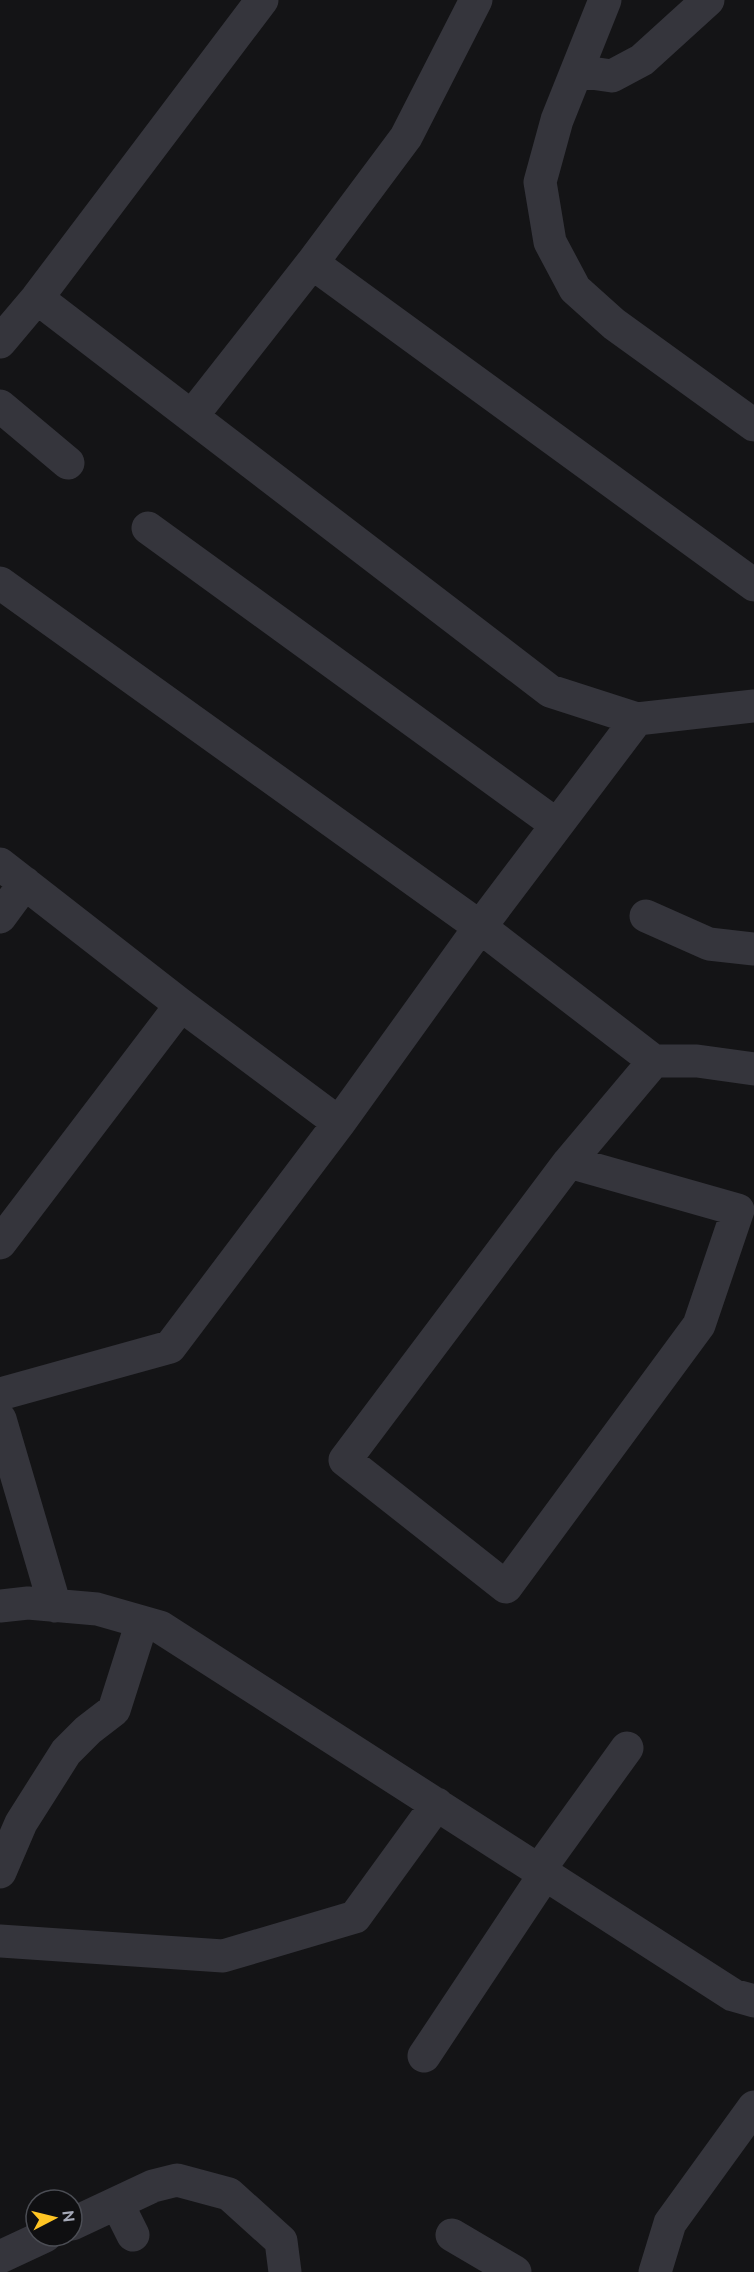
<svg xmlns="http://www.w3.org/2000/svg" width="754" height="2272" font-family="Ubuntu,sans-serif">
<style>
.lines{fill:none;stroke-linecap:round;stroke-linejoin:round}
.minor{stroke:#35353c;stroke-width:33}
</style>
<rect width="100%" height="100%" fill="#141416"/>
<g class="lines">
<path class="minor" d="M605 0 557 120 540 182 550 242 575 289 614 324 754 425
M577 71 612 76 642 60 708 0
M312 263 754 585
M37 298 550 691 637 719 754 706
M0 342 37 298 262 0
M0 406 68 463
M192 416 312 263 406 137 476 0
M148 528 557 825
M0 583 480 927 654 1061H697L754 1069
M0 864 181 1005 339 1123
M646 916 709 944 754 949
M0 917 25 883
M569 1162 738 1210 699 1325 506 1587 345 1460Z
M569 1162 654 1061
M0 1243 181 1005
M0 1394 170 1347 339 1123 480 927 637 719
M0 1419 55 1606
M0 1606 28 1603 97 1609 160 1627 733 1995 754 2001
M539 1870 627 1748
M0 1872 21 1823 66 1752 88 1730 114 1710 142 1622
M0 1941 223 1956 355 1917 437 1804
M424 2056 545 1874
M117 2203 133 2235
M72 2224 153 2186 177 2180 229 2194 281 2241 285 2272
M452 2235 515 2272
M0 2257 45 2236
M655 2272 670 2223 754 2107"/>
</g>
<g transform="translate(54 2218) rotate(83)"><circle r="28" fill="#0f0f11" stroke="#4b4d54" stroke-width="1.5"/>
<path d="M0-4.5L10 22L0 15L-10 22Z" fill="#ffc524"/>
<text y="-9" font-size="16" font-weight="bold" text-anchor="middle" fill="#a5a9b8">N</text>
</g>
</svg>
